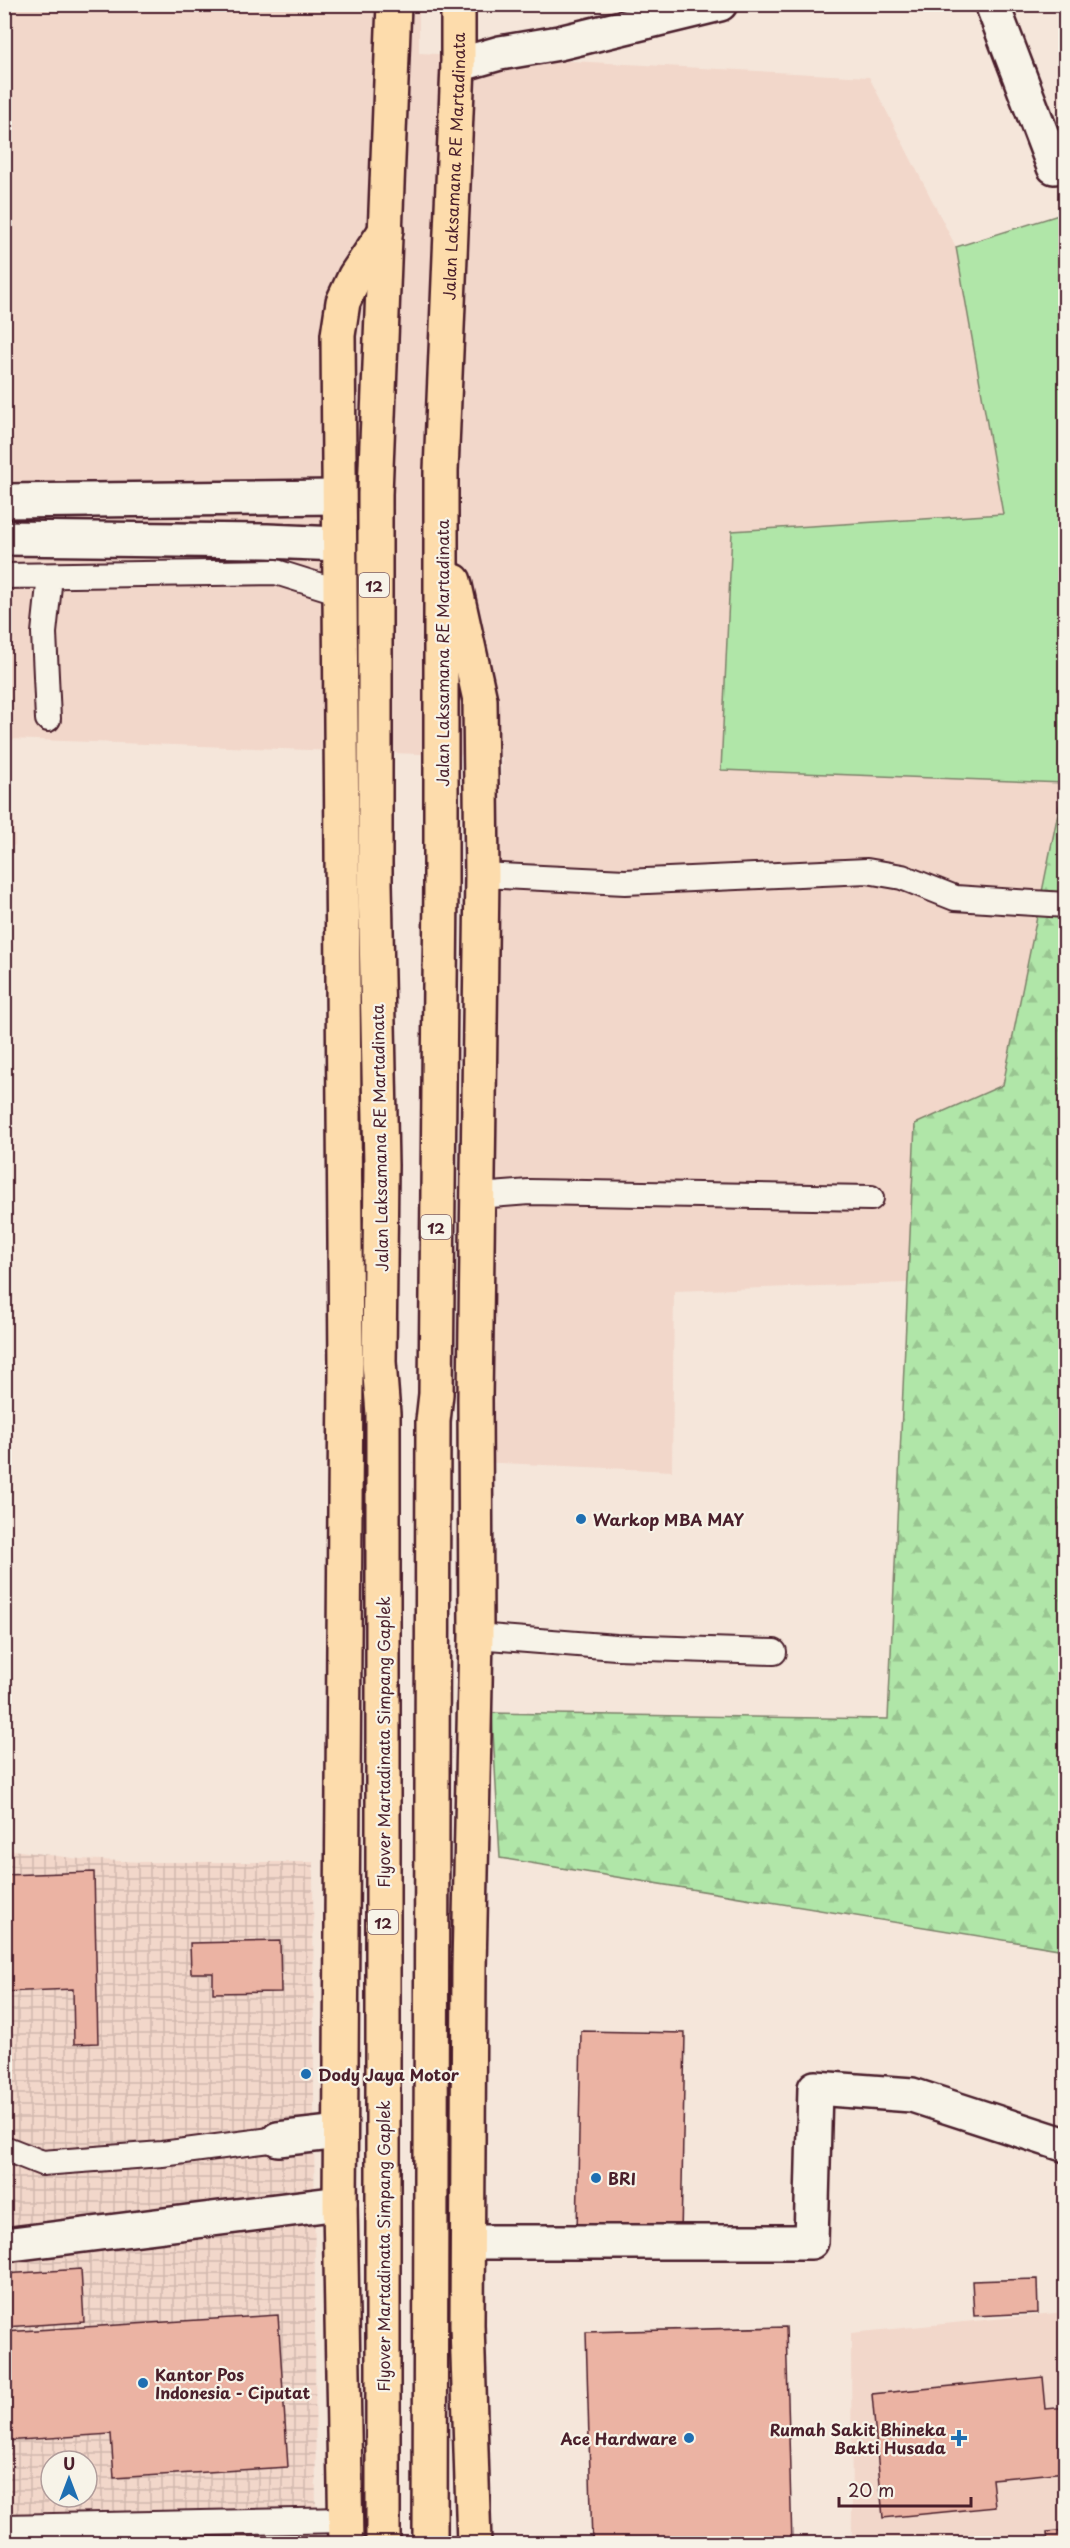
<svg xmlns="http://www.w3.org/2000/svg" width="1070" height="2548" font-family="'Playpen Sans',sans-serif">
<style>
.built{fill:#f2d7ca}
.industrial{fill:url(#industrial-grid);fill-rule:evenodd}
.green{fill:#b0e6a8;stroke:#7d826a;stroke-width:1.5}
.forest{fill:url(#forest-firs);stroke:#7d826a;stroke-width:1.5}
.building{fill:#ebb3a3;stroke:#4a1f2b;stroke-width:1.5}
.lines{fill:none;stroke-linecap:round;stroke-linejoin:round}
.service-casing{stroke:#4a1f2b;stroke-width:28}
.minor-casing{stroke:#4a1f2b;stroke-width:38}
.trunk-casing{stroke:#4a1f2b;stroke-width:38}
.service{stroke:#f7f3e8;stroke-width:24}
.minor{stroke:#f7f3e8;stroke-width:33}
.trunk{stroke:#fddcac;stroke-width:33}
.poi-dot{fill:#1f6fb2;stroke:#f7f3e8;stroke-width:2}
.labels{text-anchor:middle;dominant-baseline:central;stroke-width:4.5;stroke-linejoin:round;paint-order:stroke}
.shield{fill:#f7f3e8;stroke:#7e5f64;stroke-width:1.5}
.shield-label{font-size:15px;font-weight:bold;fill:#4a1f2b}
.street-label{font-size:16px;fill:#4a1f2b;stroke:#f7f3e8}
.poi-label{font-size:16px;font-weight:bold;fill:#4a1f2b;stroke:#f7f3e8;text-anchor:start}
</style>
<defs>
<pattern id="industrial-grid" width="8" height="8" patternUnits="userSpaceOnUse" patternTransform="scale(1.5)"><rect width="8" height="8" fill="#f2d7ca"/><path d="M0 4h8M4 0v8" fill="none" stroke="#d1b8ae"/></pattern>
<pattern id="forest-firs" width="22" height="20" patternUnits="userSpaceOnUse" patternTransform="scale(1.5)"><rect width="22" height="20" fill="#b0e6a8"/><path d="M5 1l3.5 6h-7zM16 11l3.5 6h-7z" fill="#99c591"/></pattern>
</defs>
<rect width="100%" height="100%" fill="#f5e6da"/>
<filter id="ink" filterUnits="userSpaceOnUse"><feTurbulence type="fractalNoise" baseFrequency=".0167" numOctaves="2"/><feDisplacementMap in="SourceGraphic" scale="12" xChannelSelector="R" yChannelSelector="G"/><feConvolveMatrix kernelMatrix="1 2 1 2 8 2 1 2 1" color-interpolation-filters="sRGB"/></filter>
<g filter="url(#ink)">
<path class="built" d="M5 5H419V53L869 77 956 247 1003 514 732 531 721 769 1064 783 1003 1086 915 1124 908 1283 674 1291 672 1471 455 1461 502 757 9 739 15 845 5 851Z
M1065 2312V2543H852L851 2333Z"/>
<path class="industrial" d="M5 1849 80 1859 141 1862H313L316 2543 5 2544ZM51 2461H87V2497H51Z"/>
<path class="green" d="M1065 213V783L721 770 732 531 1003 514 956 247Z"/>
<path class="forest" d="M1064 783H1065V1950L500 1858 492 1713 888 1719 915 1124 1003 1085Z"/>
<path class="building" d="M94 1872 98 2043 74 2044 73 1989 4 1992V1875Z
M280 1941 281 1992 213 1993V1973H191L190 1943Z
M581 2031 685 2033 681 2236 577 2234Z
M81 2269 84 2322 4 2327V2274Z
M1037 2279 1038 2313 974 2316 972 2281Z
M278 2315 288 2467 114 2478 111 2434 4 2441V2332Z
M786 2327 792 2544H592L586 2332Z
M1043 2377 1046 2409 1066 2407V2472L992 2479 995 2507 883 2518 872 2394Z
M1066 2530V2544H1048L1047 2532Z
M197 2531 198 2544H4V2535Z"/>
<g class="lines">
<defs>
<path id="service" d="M4 576 276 572 340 592
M48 719 44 633 50 576
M482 875 625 882 867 871 902 877 955 898 1066 905
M478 1196 529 1192 871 1198
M476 1636 616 1647 774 1652
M4 2148 42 2163 162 2154 278 2139
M4 2527 346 2520"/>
<path id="minor" d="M992 4 1054 167
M458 65 500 53 559 43 720 4
M4 501 338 497
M4 538 267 541 339 544
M278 2139 340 2132
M468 2242H811L815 2088 912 2095 1066 2145
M4 2245 340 2203"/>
<g id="trunk">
<path d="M454 581 480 700 482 875 475 1399 476 1636 469 1968 467 2325 474 2544"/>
<path d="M346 2544 340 2203 346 1368 338 335 343 302 355 276 386 230"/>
<path d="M383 2544V1414L379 1362 381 1165 375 884V494L394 4"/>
<path id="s1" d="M430 2544 433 1421 436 1394 441 884V471L458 65V4"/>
</g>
</defs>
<use href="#service" class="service-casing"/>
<use href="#minor" class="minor-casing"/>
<use href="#trunk" class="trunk-casing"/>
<use href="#service" class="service"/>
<use href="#minor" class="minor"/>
<use href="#trunk" class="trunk"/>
</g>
</g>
<g class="poi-dot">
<circle cx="581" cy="1519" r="6"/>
<circle cx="306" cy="2074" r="6"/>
<circle cx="596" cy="2178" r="6"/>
<circle cx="143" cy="2383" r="6"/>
<circle cx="689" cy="2438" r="6"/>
<path d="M956 2429h6v6h6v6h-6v6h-6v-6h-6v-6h6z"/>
</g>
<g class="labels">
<g class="shield">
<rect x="359" y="573" width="30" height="24" rx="4.5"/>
<rect x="421" y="1215" width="30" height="24" rx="4.5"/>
<rect x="368" y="1910" width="30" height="24" rx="4.5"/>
</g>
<g class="shield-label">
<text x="374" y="585">12</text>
<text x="436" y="1227">12</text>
<text x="383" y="1922">12</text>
</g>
<g class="street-label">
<text stroke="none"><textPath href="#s1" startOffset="2378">Jalan Laksamana RE Martadinata</textPath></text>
<text transform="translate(442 653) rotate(-90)">Jalan Laksamana RE Martadinata</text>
<text transform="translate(379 1138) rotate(-91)">Jalan Laksamana RE Martadinata</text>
<text transform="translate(383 1742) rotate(-90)">Flyover Martadinata Simpang Gaplek</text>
<text transform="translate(383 2246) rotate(-90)">Flyover Martadinata Simpang Gaplek</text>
</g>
<g class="poi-label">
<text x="593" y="1519">Warkop MBA MAY</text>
<text x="318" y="2074">Dody Jaya Motor</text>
<text x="608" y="2178">BRI</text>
<text x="155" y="2374">Kantor Pos<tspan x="155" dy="18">Indonesia - Ciputat</tspan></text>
<text x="946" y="2429" text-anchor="end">Rumah Sakit Bhineka<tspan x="946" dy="18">Bakti Husada</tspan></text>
<text x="677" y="2438" text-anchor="end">Ace Hardware</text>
</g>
</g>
<rect width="1070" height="2548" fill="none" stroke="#f7f3e8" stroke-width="24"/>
<rect x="12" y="12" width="1046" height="2524" fill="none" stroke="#4a1f2b" stroke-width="2" filter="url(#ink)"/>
<g transform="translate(69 2479)"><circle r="28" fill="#f7f3e8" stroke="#b29e9c" stroke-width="1.5"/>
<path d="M0-4.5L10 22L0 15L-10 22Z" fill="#1f6fb2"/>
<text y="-9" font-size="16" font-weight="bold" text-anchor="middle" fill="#4a1f2b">U</text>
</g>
<path d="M839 2497v9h132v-9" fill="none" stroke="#4a1f2b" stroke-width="3"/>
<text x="848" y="2497" font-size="18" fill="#4a1f2b" stroke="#f7f3e8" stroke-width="4.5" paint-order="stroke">20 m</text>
</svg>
